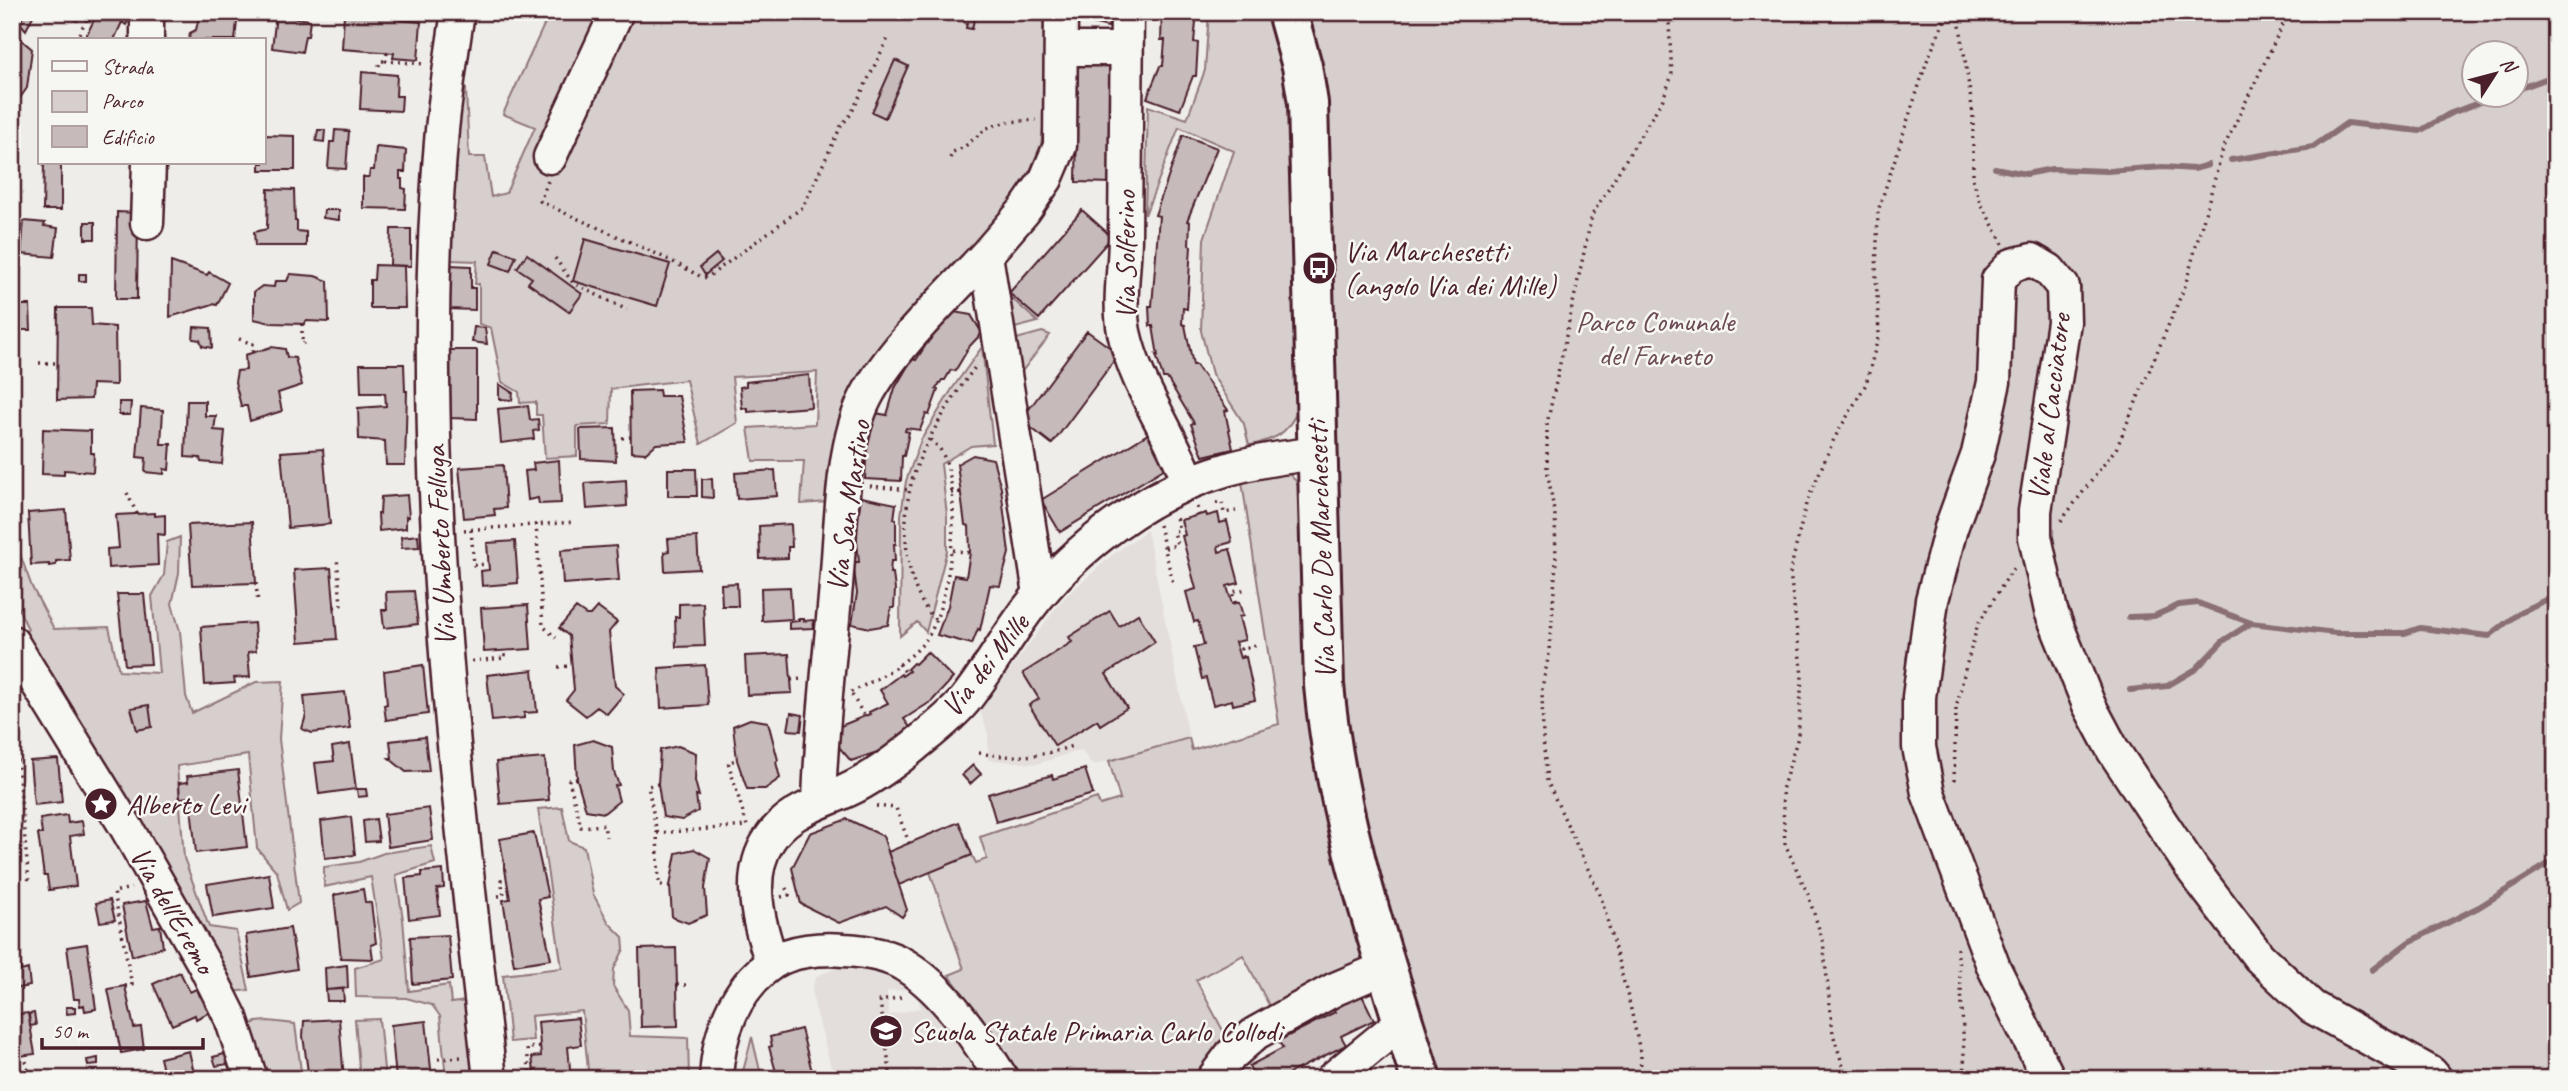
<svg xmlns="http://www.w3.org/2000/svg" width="2568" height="1091" font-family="Caveat,sans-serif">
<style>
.built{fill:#e3dedc}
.green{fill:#d7cfce;stroke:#90777c;stroke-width:2;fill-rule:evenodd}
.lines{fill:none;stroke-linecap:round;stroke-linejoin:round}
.stream{stroke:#8a6f74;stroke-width:6}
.building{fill:#c6babb;stroke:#4a1f2b;stroke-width:2}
.minor-casing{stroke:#4a1f2b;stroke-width:37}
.major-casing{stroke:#4a1f2b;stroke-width:44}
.path{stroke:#4a1f2b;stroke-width:3.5;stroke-dasharray:2 5;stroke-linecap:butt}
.minor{stroke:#f6f6f2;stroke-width:32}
.major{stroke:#f6f6f2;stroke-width:38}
.labels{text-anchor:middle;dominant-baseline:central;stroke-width:5;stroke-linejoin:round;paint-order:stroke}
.poi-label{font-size:30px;fill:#4a1f2b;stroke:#f6f6f2;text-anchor:start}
.street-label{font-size:30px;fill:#4a1f2b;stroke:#f6f6f2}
.park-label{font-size:30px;fill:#6d4b54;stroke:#f6f6f2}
</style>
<rect width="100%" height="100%" fill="#efedea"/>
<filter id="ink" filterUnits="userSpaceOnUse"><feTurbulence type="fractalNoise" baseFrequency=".0143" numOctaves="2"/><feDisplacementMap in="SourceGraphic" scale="14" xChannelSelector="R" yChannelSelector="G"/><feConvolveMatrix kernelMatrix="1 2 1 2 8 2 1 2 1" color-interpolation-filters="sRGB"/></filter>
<g filter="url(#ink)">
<path class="built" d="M1147 530 1189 738 1093 765 1081 750 1037 764 988 760V734L980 710 1062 600 1112 555Z
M844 965 890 977 914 989 887 991 889 1015 920 1008 919 1000 925 999 963 1046 985 1079H834L813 999 812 987 817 976Z"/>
<path class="green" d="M550 12H1043L1046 105 1041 145 1028 176 1004 210 894 330 868 364 828 502 801 504 804 461H753L748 428 815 424 817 372 732 377 737 423 701 444 686 380 611 389 610 424 577 426V456L545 458 542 415H536V402L520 403 519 392 502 382 491 328 479 324V284H475L477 261 449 260 460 89H466L469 157H485L491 197 506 193 535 127 503 114Z
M1209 12H1269L1287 79 1298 410C1285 437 1276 438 1249 446L1244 424 1212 374 1201 331 1204 239 1234 151 1179 127 1145 215 1148 106 1187 119 1205 70Z
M1300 12H2556V1079H2455L2445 1067 2345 1012 2269 949 2182 832 2097 697 2063 604 2047 512 2081 288 2058 258 2020 252 1982 362 1963 456 1927 562 1906 658 1905 728 2032 1079H1432L1350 785 1338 710ZM2474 52H2516V94H2474Z
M2033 273 2051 291 2030 560 2177 866 2415 1079H2062L2003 963 1935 775 1928 716 1940 632 2013 278Z
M1009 296 1038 322 1007 330 1003 302Z
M1042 332 1050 335 1016 379 1009 341Z
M982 347 993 444 971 446 941 464 947 515V550L926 632 917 622 900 636 901 515 906 481 921 440 952 389Z
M1288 473 1296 481 1300 491 1365 960 1271 1009 1243 955 1196 980 1227 1038 1209 1058 1196 1079H1022L983 1020 949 975 964 969 930 872 972 855 976 863 987 859 980 837 1097 798 1100 805 1120 799 1109 761 1189 738 1192 750 1279 724 1242 482Z
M12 532 32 587 54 629 109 627 119 671 159 673 152 596 164 575 167 542 180 537 179 573 172 604 180 631 186 696 192 713 256 682 283 681 279 739 299 903 287 910 277 872 257 848 248 755 177 766 184 858 209 927 236 931 249 990 230 992 46 674 25 633 28 629 12 595Z
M562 807 569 841 584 847 593 894 609 923 623 937 624 949 614 969 613 986 628 1010 630 1036 688 1038 689 1079H589L582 1011 531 1016 533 1040 510 1042 503 975 562 968 538 809Z
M431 846 435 863 396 875 403 919 409 991 449 985 451 1003 466 1001 474 1079H446L440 1016 432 1005 406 998 356 997 355 968 384 959 371 877 324 887V867L359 862 384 853Z
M379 1019 385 1079H360L355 1020Z
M268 1021 295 1024 302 1079H260L248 1026 256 1022Z
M752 1037 762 1079H741Z"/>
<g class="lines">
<path class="stream" d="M2516 90 2556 75
M2231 160 2313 147 2347 123 2420 131 2449 114 2502 94
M1995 168 2026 174 2052 169 2107 171 2163 167 2194 169 2208 165
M2129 617 2154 616 2179 605 2198 603 2251 623 2336 633H2405L2420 628 2489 636 2520 612 2556 595
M2130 690 2167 686 2196 669 2223 641 2251 623
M2372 970 2409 942 2479 907 2556 859"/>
</g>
<path class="building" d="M25 12H35L26 30 20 23Z
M60 12H82L77 21Z
M98 12H132L126 25 122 22 114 40H84Z
M200 12H238L235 40H189L190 33 196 30Z
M967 12 975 15 972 29 966 28 967 23 964 22Z
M1074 12H1113L1108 27 1073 18Z
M1162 12H1197L1194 42 1198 43 1196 76H1193L1180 110 1147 98 1160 66H1163L1165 40H1161Z
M381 13 401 15 400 20 421 22 418 60 393 58 394 53 342 49 344 14 381 17Z
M276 15 310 20 308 36H305L302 52 272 48Z
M12 32 32 49 27 88 20 98 12 97Z
M1078 58 1116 59 1114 183 1076 182Z
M895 60 908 66 885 118 872 112Z
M362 72 397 75 396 96H402L401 111 360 109Z
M318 130H325L324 142 316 141Z
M335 130 349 131 346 169 328 168 330 142H334Z
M264 135 295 136V170H260V163H264Z
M1183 135 1217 148 1187 221 1190 222 1189 245 1191 246 1187 309 1183 308 1182 324 1185 325 1193 365H1196L1228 410 1225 411 1233 449 1203 456 1191 424 1194 423 1167 378H1163L1156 355 1158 356 1153 326H1150L1149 306H1152L1159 216 1155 215Z
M376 147 406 150 405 172H400V179H402V188L406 189 405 209 363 208V177H369L370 170H374Z
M44 163H61V210H43Z
M268 189 294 190 295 221H297V231L306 232V246H255L254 232 267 229Z
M324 210H339V220L323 218Z
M1082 210 1112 237 1039 319 1009 293Z
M117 212 138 213 137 299H116Z
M24 221 45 223 44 226 58 228 54 257 21 254Z
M85 222H95V239H85Z
M391 229H411V266L390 265Z
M585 239 670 264 657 306 573 281Z
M497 249 516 256 510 271 491 264Z
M527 254 582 294 569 312 528 283 532 278 517 268Z
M716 254 722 261 705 275 700 267Z
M171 262 207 275 209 272 228 283 217 305 213 304 170 317Z
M375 265 404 266 405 308H370V280H374Z
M449 265 471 266V288H475V310L448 309Z
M79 274H86V281H79Z
M290 274 315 276 328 281 329 322 306 321 305 324 271 323 254 319V292L262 286 274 287 275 281H287Z
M12 305H30L31 330H12Z
M58 308H91L92 325 115 327 116 385 92 384 91 399 57 400Z
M954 312 971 315 982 333 966 350 967 351 955 371 951 370 945 380H942L936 389 938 390 929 415 926 414 920 430 906 428 905 431 909 432 904 456H902L901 481 865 479 867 440 875 413 887 415 895 388 912 359 916 360 929 340Z
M194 327 211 328 212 348 202 346 200 340 193 339Z
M474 327 485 328 487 344 472 342Z
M1087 331 1119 354 1052 444 1021 420Z
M271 347 285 349 287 357 295 358 302 385 278 393 282 411 250 421 247 406H241L235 382 237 371 246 370 245 355Z
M449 350H477V419L451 418Z
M360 364H404L405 391H407L405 465H386L385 441 359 439 358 408 386 406 385 393H361Z
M809 375 811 407 748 412V408H742L740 387 746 386V382Z
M499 384 513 393 512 400 499 399Z
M659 390 660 396H679L688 442 656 444 646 453 631 452 630 391Z
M187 401H205V416H216L214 430 225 431 222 464 201 462 200 458 185 457Z
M119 402H131L130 415H119Z
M528 406 530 420 538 419 539 430 533 431 534 439 501 443 498 409Z
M141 408 163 410 161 444H171L169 470 164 469V474L145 472 146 458 137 457Z
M615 428 616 461 581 459 580 429Z
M43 429 91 431V453H94L93 472 64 470V475L42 474Z
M1148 434 1167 467 1060 532 1041 500Z
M323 449 330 524 288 528 281 452Z
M973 455 993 459 1001 488 1009 553 1000 586 990 585 980 630 978 629 972 644 937 635 948 606 954 575 966 577 970 553 969 526 965 525 957 464Z
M559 460 561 503 539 504 538 498 528 500 525 471 534 470 533 463Z
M503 465 506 508 494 509 495 515 464 518 459 468Z
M668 469H696L697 496H668Z
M775 470 777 496 737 499 735 473Z
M702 479H712L713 498 702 497Z
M626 480 627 506 587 509 585 483Z
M407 495 409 517 406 516V528L379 531 378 514H380L381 497Z
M861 497 896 504 894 519H896V544H894L895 561H891L890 573H893L895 590 894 608H891L888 625 870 628 852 624 857 593 853 562H859L856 531Z
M66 510 70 560 56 561V565L49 566V564L31 565 28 513Z
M155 513V516L165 515V535L157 534 158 565 108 568 107 549 119 548 116 515Z
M1206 513 1207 516 1218 513 1220 523 1227 521 1232 542 1218 546 1219 552 1230 549 1239 583 1227 586 1232 604 1239 602 1243 616 1239 617 1245 640 1235 642 1240 658 1246 657 1255 700 1233 705 1232 700 1213 705 1206 678 1202 679 1194 647 1204 645 1198 621 1194 622 1186 592 1196 589 1182 536 1185 535 1181 520Z
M252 522 256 583 192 585 188 525Z
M791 524 792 547H788V558L760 559 759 526Z
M418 535 419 547 402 548 401 537Z
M697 537 699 569 665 571 664 552 669 551 668 539Z
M515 541 518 583 482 586 481 571 489 570 487 543Z
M616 546 619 580 563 584 561 550Z
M331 568 337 639 299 642 294 570Z
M737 583 738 606H722L721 584Z
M790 587 792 619 762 621 761 588Z
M414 591 418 624 384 628 382 610H387L386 592Z
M117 594H144L151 664 125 665Z
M703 603 705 646 676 647 675 617H679V604Z
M528 605 531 649 484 652 481 608Z
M597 607 617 622 609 632 615 686 624 694 607 714 597 707 586 716 566 700 574 690 569 636 559 628 576 608 586 615H590Z
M1110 611 1119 626 1138 614 1155 642 1106 674 1127 708 1100 725 1097 720 1055 746 1029 705 1039 699 1023 673 1072 642 1069 637Z
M798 619H804V621L813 620 814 628 789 629V622L799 621Z
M254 623 256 651 248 652 250 677 234 678 235 683 205 685 201 627Z
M927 652 953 678 932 701 904 719 912 730 886 749 851 761 838 746V727L870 714 869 712 888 703 880 690 901 674 902 676 909 671 907 669 913 663 915 664Z
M789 654 792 693 747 695 745 656Z
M423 665 428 714 386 720 384 705 387 704 384 671Z
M705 665 708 705 661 708 659 668Z
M533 670 537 712 524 713V718L492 721 487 675Z
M345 692 350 728 312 733 302 729 306 715 304 696Z
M149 705 152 727 137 730 131 708Z
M791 713 803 715 801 731 788 730Z
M750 719 768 722 778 760 776 762 780 778 765 789H747L737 760 733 726Z
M425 737 429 771 406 772 389 758H392L390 741Z
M593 740 612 747 614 772 619 785 615 786 619 801 604 813 586 810 577 779 575 745Z
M350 744 356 789 319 794 315 763 334 761 332 747Z
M678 746 696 753 695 781 699 796 696 795 698 811 682 820 663 817 658 784 660 750Z
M545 758 549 800 500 804 496 762Z
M58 759 62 802 34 805 30 761Z
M973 765 981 774 970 784 962 775Z
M1085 769 1093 794 996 822 988 794 1052 775 1053 779Z
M238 770 247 847 196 853 190 797 180 798 179 783 188 782 187 776Z
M357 789H366L367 796 358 797Z
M429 808 433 840 388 847 384 814Z
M67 815 68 823 82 821 84 834 70 836 76 886 49 890 47 876H44L38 834H42L40 819Z
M351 817 355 855 325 858 321 821Z
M376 819 379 841 365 842 363 821Z
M847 819 883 836 907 910 902 917 886 906 839 923 801 904 792 868 810 833Z
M959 822 972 855 899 885 888 852Z
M534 833 548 897 538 899 551 959 514 965 503 900 510 899 500 839Z
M694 849 710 858 705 888 707 915 688 923 672 917 670 886 676 853Z
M443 870 444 888 437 889 440 915 409 919 405 878 422 876V872Z
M269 874 274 908 213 917 207 884Z
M363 889 365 902 371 903 376 943 371 945 373 959 341 958 334 895Z
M110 900 115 920 100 922 96 903Z
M146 901 153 927 160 926 163 947 132 956 122 905Z
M290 928 297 969 251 977 246 935Z
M448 935 452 980 413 984 410 937Z
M87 944 96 1009 85 1011 84 1005 80 1006 79 999H74L67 947Z
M18 947 21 971 28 969 30 986 12 989V948Z
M676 948 678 1026 641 1027 639 949Z
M347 965 348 988 326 990 325 968Z
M180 972 190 992 196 989 200 996 203 995 210 1012 196 1019 195 1015 172 1025 153 984Z
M125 986 134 1028 141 1027 144 1049 121 1053 108 989Z
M343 989 344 1001H327L326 990Z
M1359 989 1374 1020 1341 1036 1346 1045 1288 1074 1290 1079H1256L1249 1066 1283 1048 1278 1041 1335 1012 1330 1003Z
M66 1007H75V1013L67 1014Z
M28 1013 35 1054 12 1057V1015Z
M34 1013 36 1025 30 1026 29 1014Z
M578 1018 581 1045 568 1047 571 1079H535L532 1057 541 1056 538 1022Z
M339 1019 344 1079H309L303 1036 304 1021Z
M426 1021 432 1079H396L391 1025Z
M801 1029 814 1079H778L769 1047 772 1046 770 1037Z
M189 1051 194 1073 192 1074 193 1079H162L161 1076 164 1075 160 1058Z
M232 1052 235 1063 216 1066 213 1057Z
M98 1058V1065L88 1066 87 1060Z
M117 1073 118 1079H92Z"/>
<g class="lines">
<defs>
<path id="minor" d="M147 12V40
M458 12C452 51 446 90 442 130 414 446 455 764 490 1079
M1127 12C1126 87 1126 162 1125 236 1125 268 1118 300 1124 332 1136 387 1171 432 1189 483
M1061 49H1126
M550 157 617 12
M147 223 149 163
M1040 594 986 255 1024 211 1046 179 1060 146 1061 12
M12 642 126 827 204 964 231 1018 251 1079
M819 802C821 729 830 657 836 585 841 530 841 445 866 397 892 348 948 296 986 255
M772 962C759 925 745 876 769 840 787 811 819 804 848 790 872 779 893 763 914 746 931 732 951 717 965 700 988 671 1006 638 1028 609 1076 546 1149 492 1225 470 1255 461 1286 457 1318 453
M716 1079C718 1035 734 989 772 963 791 950 822 948 844 950 864 951 889 955 906 966 945 990 978 1040 1002 1079
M1213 1079 1231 1055 1256 1033 1335 989 1387 967
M1332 1079 1403 1021
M2049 1079 1994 968 1928 793 1919 747V697L1932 600 1951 528 1978 454 1994 382 1998 280 2012 265 2032 260 2049 270 2063 287 2064 322 2035 511V537L2051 611 2089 705 2113 750 2193 870 2259 957 2312 1007 2431 1073 2436 1079"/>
<path id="major" d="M1287 12 1302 66 1308 103 1324 685C1336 820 1381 950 1421 1079"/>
</defs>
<use href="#minor" class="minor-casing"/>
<use href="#major" class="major-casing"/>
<path class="path" d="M1958 12 1973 114V179L1980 202 2003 244
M76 40 90 12
M387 53 386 61 426 64
M379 66 380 61H386
M950 158 953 152 964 147 987 128 1007 122 1036 120
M548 181 540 201C594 228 651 248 703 278L708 277 803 207 841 126 851 114 889 36
M555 258 573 283 627 310
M302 324V344L304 343
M239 339 253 344V352
M39 363H57
M622 438 631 437
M870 486 910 490
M127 493 137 514
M951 493 962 492
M1216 503 1222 502 1224 513 1236 511
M1197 507 1199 515
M2061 521 2117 447 2185 286 2223 149 2289 12
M536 524 543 626 556 638
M1159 525 1173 583
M464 530 574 522
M471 530 474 565 489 564
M1165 548 1177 545 1174 531 1179 530 1176 517
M953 550 970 553
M256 583 258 603
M1235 603 1232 592 1248 589
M334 607 341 605 337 557
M935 619C902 588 900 515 914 474 924 442 955 393 976 366
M1243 657 1241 649 1256 645
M472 661 505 658V651
M899 664 906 673
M558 667 572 666
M791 680 802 679
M851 692C876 680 914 660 929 635 951 597 964 490 941 451 939 447 934 443 930 439
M852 695 865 717
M12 704 29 883
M979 753C1013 759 1042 757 1075 745
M577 779 569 780 581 827 604 825 606 837
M1954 781 1956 709 1965 670 1978 624 2014 567
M658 784 648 786 657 833 659 885 670 886
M876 806 896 808 909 843
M657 833 747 826 728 762 737 760
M498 896 504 895 501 880 507 879
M781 897 789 895 785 886 783 887
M1957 948 1961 986 1965 1079
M677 985H686
M125 986 132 985 114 892 131 888
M438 1059 461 1057
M26 1061 29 1076
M12 1072 28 1069
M530 1079 527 1048 540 1047
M891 1079 880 1001 903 997
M1640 1079 1641 1056 1630 1005 1601 897 1547 781 1543 739 1542 688 1550 649 1556 562 1555 516 1547 469V424L1592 215 1663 99 1672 75 1669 24 1661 12
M1847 1079 1833 1034 1823 941 1807 892 1785 844 1782 790 1798 737 1802 676 1790 572 1806 504 1834 439 1866 384 1879 334 1876 274 1878 211 1927 61 1948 12"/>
<use href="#minor" class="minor"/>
<use href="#major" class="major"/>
</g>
</g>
<defs>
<symbol id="bus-disc" viewBox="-11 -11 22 22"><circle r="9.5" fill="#4a1f2b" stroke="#f6f6f2"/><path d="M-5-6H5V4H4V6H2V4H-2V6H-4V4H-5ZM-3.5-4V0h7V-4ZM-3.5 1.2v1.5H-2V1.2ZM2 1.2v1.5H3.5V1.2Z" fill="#fff"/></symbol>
<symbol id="sight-disc" viewBox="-11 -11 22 22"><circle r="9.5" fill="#4a1f2b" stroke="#f6f6f2"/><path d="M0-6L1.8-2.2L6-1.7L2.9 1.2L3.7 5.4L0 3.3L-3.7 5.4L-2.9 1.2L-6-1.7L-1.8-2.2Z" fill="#fff"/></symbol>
<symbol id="school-disc" viewBox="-11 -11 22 22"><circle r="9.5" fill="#4a1f2b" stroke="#f6f6f2"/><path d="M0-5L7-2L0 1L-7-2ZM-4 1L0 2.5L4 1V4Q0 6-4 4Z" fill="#fff"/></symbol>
</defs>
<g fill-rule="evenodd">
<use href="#bus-disc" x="1300" y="249" width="38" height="38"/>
<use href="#sight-disc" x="82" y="785" width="38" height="38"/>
<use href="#school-disc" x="867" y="1012" width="38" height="38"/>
</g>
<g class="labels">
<g class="poi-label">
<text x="1344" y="251">Via Marchesetti<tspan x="1344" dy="34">(angolo Via dei Mille)</tspan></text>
<text x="126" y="804">Alberto Levi</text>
<text x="910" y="1031">Scuola Statale Primaria Carlo Collodi</text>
</g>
<g class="street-label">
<text transform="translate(1125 255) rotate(-90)">Via Solferino</text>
<text transform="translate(2049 407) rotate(-83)">Viale al Cacciatore</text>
<text transform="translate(848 506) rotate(-82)">Via San Martino</text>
<text transform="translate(440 546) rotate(-93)">Via Umberto Felluga</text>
<text transform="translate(1321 550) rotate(-92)">Via Carlo De Marchesetti</text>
<text transform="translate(985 665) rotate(-52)">Via dei Mille</text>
<text transform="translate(173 910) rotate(60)">Via dell'Eremo</text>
</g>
<g class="park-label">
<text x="1655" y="321">Parco Comunale<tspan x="1655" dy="34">del Farneto</tspan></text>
</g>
</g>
<rect width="2568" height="1091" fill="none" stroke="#f6f6f2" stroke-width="42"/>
<rect x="21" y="21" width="2526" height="1049" fill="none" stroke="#4a1f2b" stroke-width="2.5" filter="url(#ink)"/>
<rect x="38" y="38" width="228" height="126" fill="#f6f6f2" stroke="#b1a0a2" stroke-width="2"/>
<rect x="52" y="61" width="35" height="10" fill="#f6f6f2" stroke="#b1a0a2" stroke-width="2"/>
<text x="102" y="74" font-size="21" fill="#4a1f2b">Strada</text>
<rect x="52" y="91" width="35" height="21" fill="#d7cfce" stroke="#b1a0a2" stroke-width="2"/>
<text x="102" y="108" font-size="21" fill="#4a1f2b">Parco</text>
<rect x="52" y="126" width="35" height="21" fill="#c6babb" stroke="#b1a0a2" stroke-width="2"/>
<text x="102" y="144" font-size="21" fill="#4a1f2b">Edificio</text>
<g transform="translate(2495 74) rotate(54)"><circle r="33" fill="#f6f6f2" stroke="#b1a0a2" stroke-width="2"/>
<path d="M0-5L12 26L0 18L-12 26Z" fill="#4a1f2b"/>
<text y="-10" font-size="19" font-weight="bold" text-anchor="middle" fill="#4a1f2b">N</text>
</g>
<path d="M42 1038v10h161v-10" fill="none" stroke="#4a1f2b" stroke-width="3.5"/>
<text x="52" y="1038" font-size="21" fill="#4a1f2b" stroke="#f6f6f2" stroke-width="5" paint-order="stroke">50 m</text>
</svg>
